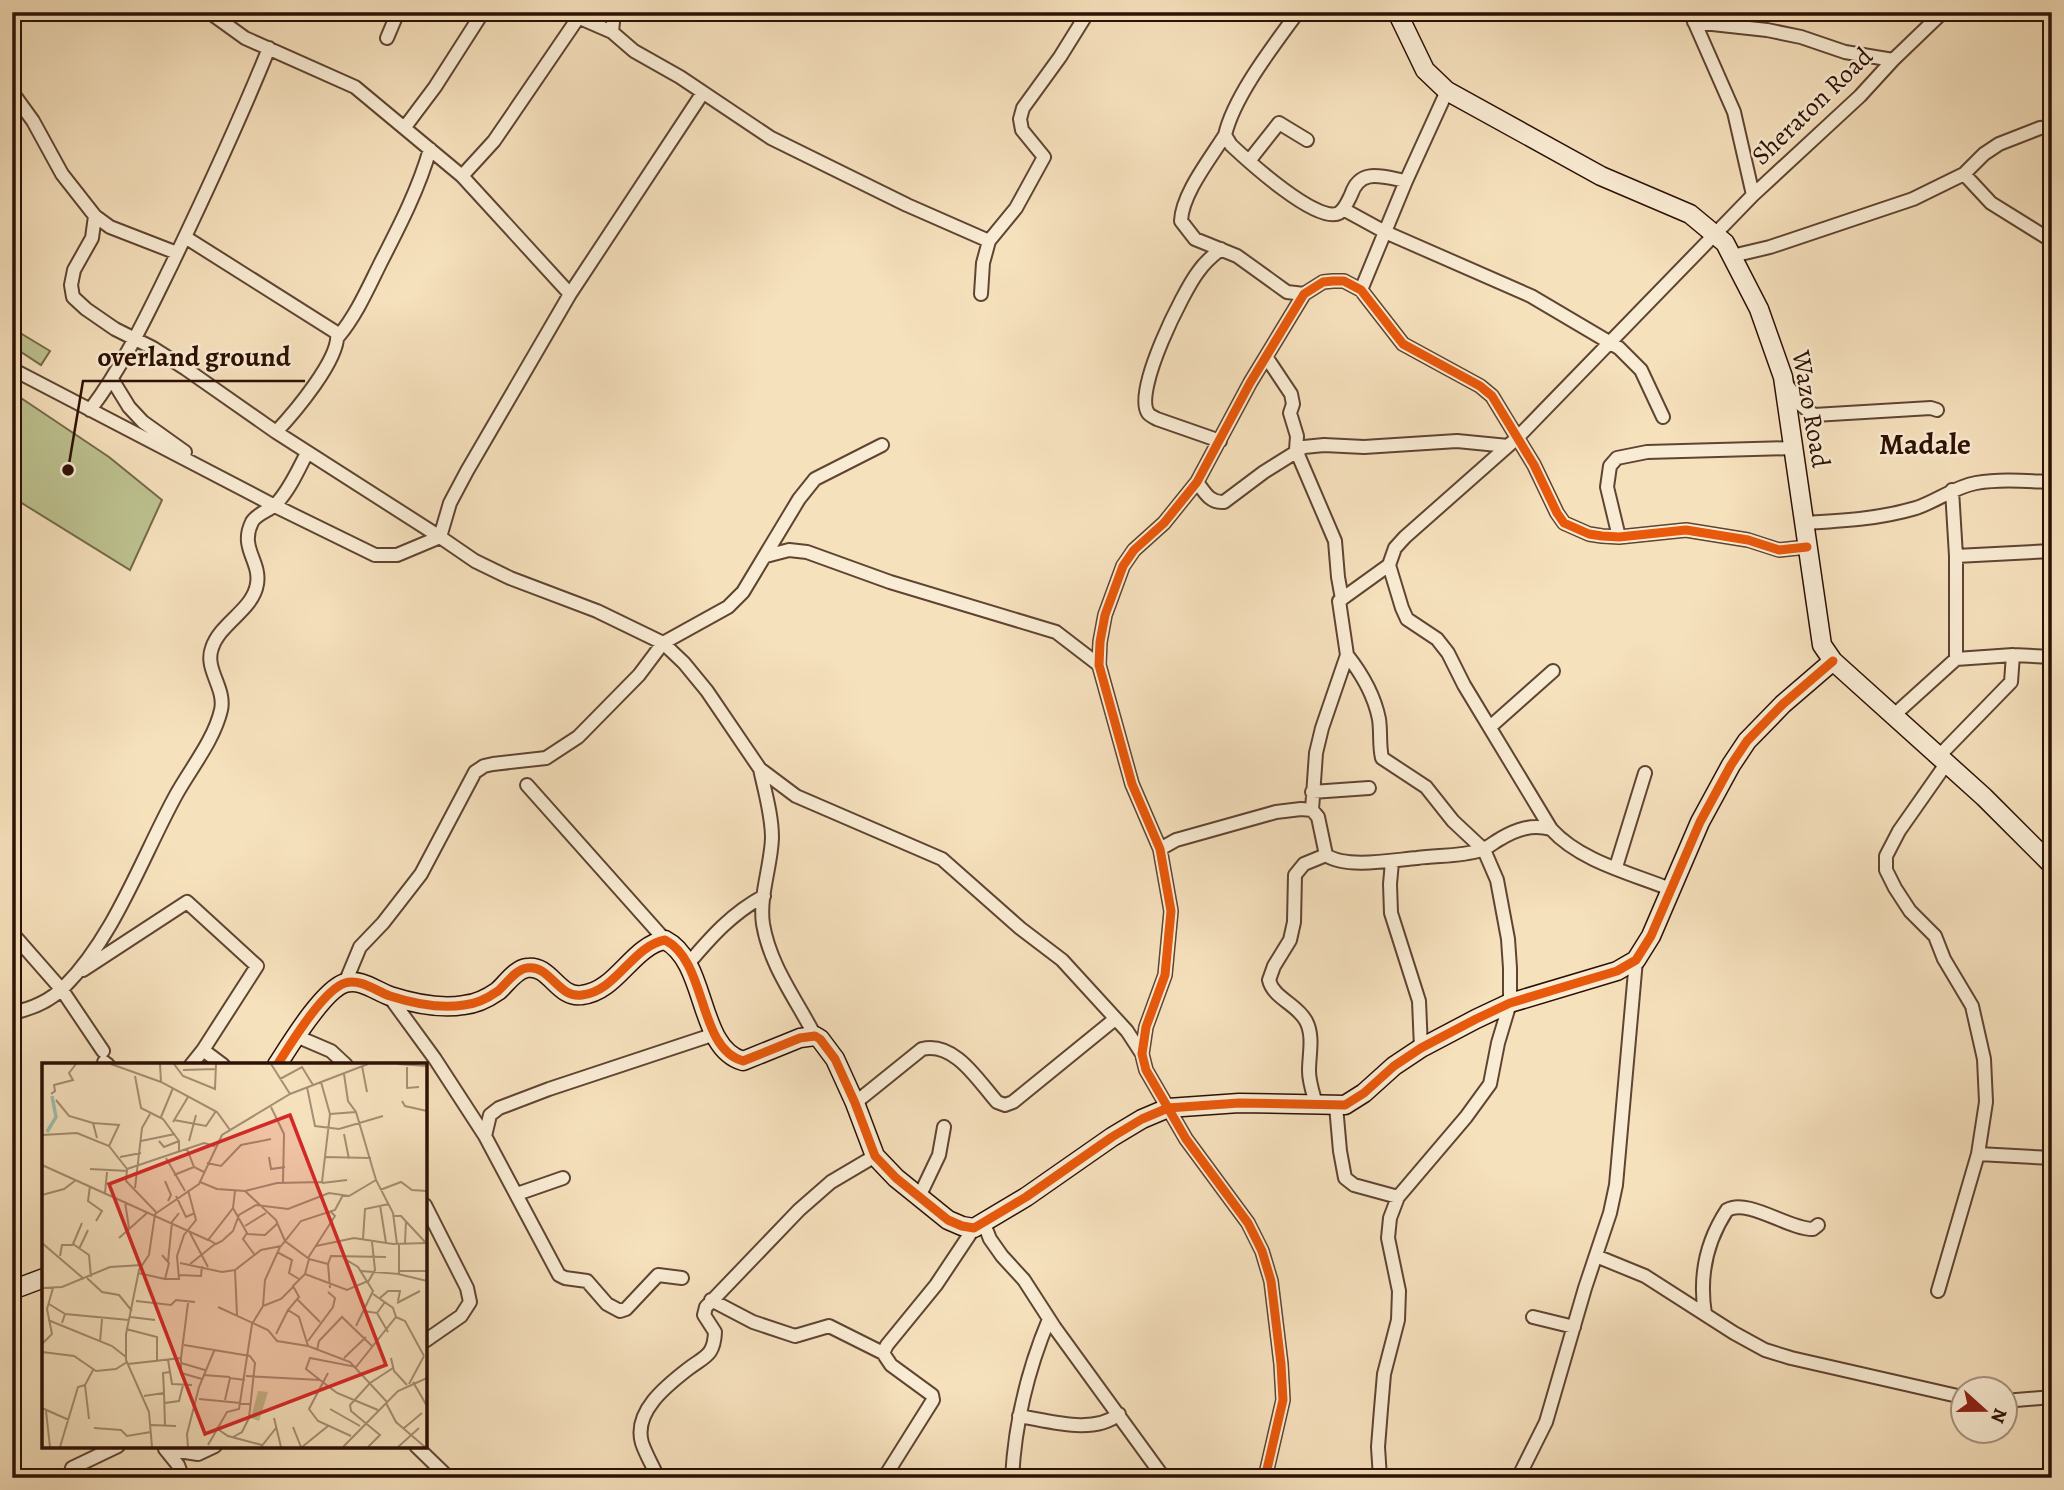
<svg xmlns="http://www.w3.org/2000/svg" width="2064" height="1490" font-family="Alegreya,serif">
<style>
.green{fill:#bdc290;stroke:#75694a;stroke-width:2}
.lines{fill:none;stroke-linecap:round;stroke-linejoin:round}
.street-casing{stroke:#5f4432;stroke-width:16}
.secondary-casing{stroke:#2d1004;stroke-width:21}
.street{stroke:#f9ecd4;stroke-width:12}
.secondary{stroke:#f9ecd4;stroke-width:18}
.cycleway-casing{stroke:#f9ecd4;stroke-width:13}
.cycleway{stroke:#e8590c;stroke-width:9}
.labels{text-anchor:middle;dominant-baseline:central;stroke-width:5;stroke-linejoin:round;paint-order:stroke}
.street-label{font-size:26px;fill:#2d1004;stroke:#f9ecd4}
.quarter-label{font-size:30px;font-weight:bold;fill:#2d1004;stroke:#f9ecd4}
.inset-river{fill:none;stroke:#9dbeb0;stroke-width:3.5}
.inset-road{fill:none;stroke:#a68d73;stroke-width:2}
.view{fill:#d62828;fill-opacity:0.15;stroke:#d62828;stroke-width:3.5}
.inset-edge{fill:none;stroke:#2d1004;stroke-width:3.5}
.leader{fill:none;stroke:#2d1004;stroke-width:2.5}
.callout-dot{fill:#2d1004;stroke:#f9ecd4;stroke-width:2.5}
.callout-label{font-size:28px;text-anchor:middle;font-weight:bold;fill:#2d1004;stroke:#f9ecd4;stroke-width:5;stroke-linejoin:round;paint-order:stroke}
</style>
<rect width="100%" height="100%" fill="#f6e1bd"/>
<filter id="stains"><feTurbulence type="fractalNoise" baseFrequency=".00286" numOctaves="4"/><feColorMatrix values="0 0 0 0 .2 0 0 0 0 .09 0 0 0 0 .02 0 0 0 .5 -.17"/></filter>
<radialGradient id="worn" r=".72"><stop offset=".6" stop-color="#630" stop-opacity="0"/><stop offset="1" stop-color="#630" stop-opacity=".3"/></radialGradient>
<path class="green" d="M12 328 50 351 41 365 12 346Z
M12 392 109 457 162 500 130 570 12 497Z"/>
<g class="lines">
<defs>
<path id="street" d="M209 12 245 38 355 87 462 176 570 294
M566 12 612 32
M614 12 612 32 634 51 680 77 771 138 907 205 989 241
M1298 12C1274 45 1234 96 1225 135L1231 145C1247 160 1318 225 1339 213 1345 209 1348 201 1351 195 1360 167 1383 177 1406 181
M1690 12 1734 112 1753 195
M1694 22 1767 30 1801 37 1845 52 1893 60
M387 38 398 12
M12 92 33 121 62 174 95 216 92 238 74 270 71 285 73 297 86 309 115 329 153 348 186 369 276 432 440 537 475 561 510 578 597 611 663 643 684 663 707 691 760 769 796 796 942 859 1020 928 1062 960 1127 1031 1142 1054
M405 127 435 87 483 12
M1225 135C1210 159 1182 194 1181 221L1195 239 1237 256 1287 292 1304 294
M1249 161 1279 123 1307 140
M1964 174 1991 203 2052 241
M462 176 494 141 578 18
M1343 209 1385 232 1531 296 1619 348 1641 370 1663 417
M95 216 110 227 177 253
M185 237 337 333C341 358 293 414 276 432
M1732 256 1770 247 1913 199 1964 174 1984 154 1999 144 2040 128 2052 127
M1361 290 1406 181 1447 91
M981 294 983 263 989 241 1016 208 1044 157 1022 130 1020 119 1023 108 1060 57 1088 12
M338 337C357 314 368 288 381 262 400 225 419 188 430 149
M1267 358 1291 394 1293 404 1290 413 1297 436 1296 450 1335 541 1338 577 1342 599
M12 369 275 506 375 555H397L440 537
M1784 380 1801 405 1814 415 1931 408 1937 410
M113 381 129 407 143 422 185 452
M90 410C124 365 147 315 172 264 206 193 239 122 269 48
M1220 441 1157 419C1155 418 1149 415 1148 413 1133 391 1183 292 1198 272 1204 263 1212 256 1221 249
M1197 482C1205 493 1210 503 1224 502L1264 472 1304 447 1324 445 1364 447 1457 441 1508 446
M1952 490 1956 556V659
M1803 523C1841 521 1879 519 1916 508 1937 501 1954 487 1976 483 2001 479 2026 481 2052 482
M440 537 450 503 467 471 570 294 702 94
M1619 537 1607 487 1610 466 1617 458 1647 452 1793 448
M766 556 789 550 807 552 890 582 1056 632 1099 665
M1956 556 2052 551
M1347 655C1362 674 1374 694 1379 719 1381 732 1379 745 1382 758L1426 787 1453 821 1484 850 1497 880 1508 939 1510 968V1003L1498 1043 1490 1084 1466 1117 1398 1197 1390 1218 1388 1238 1399 1291 1398 1320 1384 1374 1381 1409 1378 1447 1380 1478
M1893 716 1956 659 2013 655 2052 657
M1490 727 1553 671
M1938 757 2011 682 2013 655
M760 769C765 792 772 815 772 838 771 867 759 896 763 924 770 966 796 999 815 1036
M527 785 665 940
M1312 792 1369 788
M1312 810 1316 753 1322 728 1347 655 1339 601 1389 565
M1160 849 1176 840 1276 812 1301 809 1312 810 1318 817 1326 855C1346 869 1393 860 1417 858 1438 855 1460 857 1481 850 1488 848 1494 842 1500 839 1517 829 1532 824 1551 829
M1392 862 1390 884 1391 913 1419 1001 1421 1048
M1616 867 1645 773
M1670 889C1630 873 1580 861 1551 829L1464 685 1448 653 1437 639 1407 619 1402 608 1389 565 1395 548 1405 537 1517 438 1753 195 1860 96 1893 60 1943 12
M12 933 62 990 103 1051
M688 964C711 937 732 913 764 896
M83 970 187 902 257 966 203 1050 191 1065
M345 983 360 947 383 923 421 874 475 772 484 766 493 764 546 758 578 737 639 675 663 643 728 607 743 592 799 499 815 479 882 445
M389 996 435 1059 485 1136 559 1275 565 1278 587 1281 607 1304 620 1311 626 1309 658 1275 682 1278
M12 1013C31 1009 50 1001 64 987 115 936 142 857 176 795 191 768 214 740 221 710 226 688 204 669 212 648 220 623 253 610 257 584 261 561 239 548 252 522 257 513 270 511 277 503 290 489 298 470 307 453
M296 1036 331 1051 346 1065
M203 1050 223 1065
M104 1062 108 1065
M855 1103 922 1049C955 1041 979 1082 997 1102L1005 1105 1013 1102 1115 1019
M1316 1104C1313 1093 1309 1082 1309 1071 1309 1054 1314 1036 1306 1021 1297 1004 1273 998 1269 980L1274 966 1290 940 1294 922 1295 875 1304 864 1326 855
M1336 1106 1340 1151 1345 1178 1354 1185 1398 1197
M485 1136 490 1115 499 1108 549 1089 715 1034
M1978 1154 2052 1158
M517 1194 563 1178
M919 1197 939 1155 944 1127
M425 1205 467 1288 470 1302 461 1316 425 1341
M984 1224 990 1239 1002 1256 1024 1280 1055 1328 1164 1478
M1596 1256 1645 1276 1734 1333 1765 1350 1791 1358 1962 1397
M1938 1291 1978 1154 1986 1102 1984 1059 1972 1006 1944 959 1935 936 1910 911 1895 888 1886 870V856L1899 831 1946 764
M711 1300 753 1322 795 1336 829 1326 883 1353
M1705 1314C1699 1277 1706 1242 1727 1210 1748 1198 1788 1229 1813 1229L1818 1225
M1533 1317 1574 1327
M2004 1401 2052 1397
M1019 1416C1050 1421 1093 1435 1119 1414
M416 1446 449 1478
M165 1449 178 1465 183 1478
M166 1449 198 1454 215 1446
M72 1468 118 1446
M658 1478C653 1466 646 1455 642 1443 633 1412 666 1386 688 1369 705 1356 714 1356 715 1332L704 1315 706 1307 799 1210 831 1182 875 1156
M884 1478 933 1400 932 1395 891 1365 883 1353 887 1345 936 1285 974 1228
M1012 1478C1015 1423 1028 1369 1049 1319
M1265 1478 1283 1400 1281 1364 1271 1281 1262 1251 1248 1223 1186 1139 1146 1070 1142 1054 1146 1027 1165 975 1171 911 1160 849 1132 784 1099 665 1100 642 1105 615 1123 566 1134 550 1164 523 1197 482 1250 383 1304 294 1323 282 1333 281H1344L1361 290 1403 344 1480 386 1492 396 1534 465 1557 513 1564 523 1589 534 1602 536 1619 537 1686 530 1748 540 1779 550 1807 547
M1518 1478 1546 1422 1585 1288 1610 1213 1616 1185 1636 960"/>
<path id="secondary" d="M1397 12 1425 70 1447 91 1601 176 1690 214 1725 243 1759 309 1783 377 1822 645 1833 661 1984 797 2052 865
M277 1065C290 1045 323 990 345 983 360 978 376 991 390 996 412 1003 441 1009 464 1005 476 1004 488 998 498 991 506 984 516 969 527 968 550 964 558 999 582 995 617 991 632 946 665 940 708 962 697 1048 743 1061L800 1038 815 1036 820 1039 835 1059 855 1103 875 1156 896 1178 948 1220 962 1226 974 1228 1026 1197 1112 1137 1142 1119 1168 1108 1239 1103 1345 1105 1364 1093 1394 1066 1421 1048 1476 1019 1510 1003 1617 971 1636 960 1651 936 1700 822 1731 765 1747 741 1783 704 1833 661
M12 1290 44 1278"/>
</defs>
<use href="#street" class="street-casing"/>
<use href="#secondary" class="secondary-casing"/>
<use href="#street" class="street"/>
<use href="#secondary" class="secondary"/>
<defs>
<path id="cycleway" d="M277 1065C290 1045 323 990 345 983 360 978 376 991 390 996 412 1003 441 1009 464 1005 476 1004 488 998 498 991 506 984 516 969 527 968 550 964 558 999 582 995 617 991 632 946 665 940 708 962 697 1048 743 1061L800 1038 815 1036 820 1039 835 1059 855 1103 875 1156 896 1178 948 1220 962 1226 974 1228 1026 1197 1112 1137 1142 1119 1168 1108 1239 1103 1345 1105 1364 1093 1394 1066 1421 1048 1476 1019 1510 1003 1617 971 1636 960 1651 936 1700 822 1731 765 1747 741 1783 704 1833 661
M1265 1478 1283 1400 1281 1364 1271 1281 1262 1251 1248 1223 1186 1139 1146 1070 1142 1054 1146 1027 1165 975 1171 911 1160 849 1132 784 1099 665 1100 642 1105 615 1123 566 1134 550 1164 523 1197 482 1250 383 1304 294 1323 282 1333 281H1344L1361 290 1403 344 1480 386 1492 396 1534 465 1557 513 1564 523 1589 534 1602 536 1619 537 1686 530 1748 540 1779 550 1807 547"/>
</defs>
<use href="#cycleway" class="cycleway-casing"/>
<use href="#cycleway" class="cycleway"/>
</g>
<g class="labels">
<g class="street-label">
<text transform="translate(1812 106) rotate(-44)">Sheraton Road</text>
<text transform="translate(1811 409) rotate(80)">Wazo Road</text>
</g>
<g class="quarter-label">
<text x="1925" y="444">Madale</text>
</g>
</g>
<g transform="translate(42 1063)">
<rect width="385" height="385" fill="#f6e1bd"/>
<path d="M216 328 226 329 217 358 209 355Z" fill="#bdc290"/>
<path class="inset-river" d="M5 69 14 54 10 33"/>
<path class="inset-road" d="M69 1 119 19M118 1 119 19 175 49 188 67M132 1 141 13 173 26 174 1M229 1 248 31M356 1 385 3M320 3 325 29M365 4V25L377 24M141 7 173 6M302 11 306 38 314 49 334 117 351 150 355 181M93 13 99 45 121 56 137 78V88M238 16 260 4 271 22M265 24 273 63 297 66 341 53M9 31 13 28 12 22 31 17 27 10 34 1M14 37 27 53 51 60M360 38 363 43 385 48M229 44 242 71 241 119M288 51 314 49M119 54 131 25M132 57 164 63 174 48M131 59 146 34M302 71 307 96M0 72 35 70 67 83 85 106 84 118 114 149M55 75 51 60 77 62 67 83M99 78 133 71M117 78 122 84 137 78M147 78 154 52M145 86 152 104 162 109M78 94 99 90M227 94 229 106 243 104M282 94 329 95M124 95 143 128M165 100 179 103 199 82 229 76M0 102 166 177 191 145 193 128M48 106 86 108M85 106 162 80 173 83M132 112 152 104M123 118 129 132 126 138M158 119 175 126 203 128 234 157 243 178 267 196 263 211 251 223 257 234 246 247 257 254 266 283 308 299 345 339M280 120 305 117M48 123 46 138 60 148 54 158M93 125 100 65 108 51M338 127 359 119 370 127 385 128M203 128 235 120 280 119 288 51 279 19M63 130 65 109M0 132 22 126 34 117M134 133 144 154 153 150M83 139 87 165M338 142 344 180M191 145 205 170 201 176 212 191M352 153H359L384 180M40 160 31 181 47 192 49 214M203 163 224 150M147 168 166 204M205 171 223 172 236 160M77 175 105 150M321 176 323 146 347 141M167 177 174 181 180 178 191 168 197 152 214 142 246 146 287 130 307 133 334 117M0 180 42 216M363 180 364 158M274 183 312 175 351 181 385 180M37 186 46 167M235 189 250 197 247 210 257 216M18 193 20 182H31M266 195 293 153 288 148M301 195 316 204 331 228 314 263M267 196 286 201 289 193 344 194M126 199 130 159 137 150M138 200 180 209 193 207 219 187 239 183 259 158 293 147 301 132M148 201 173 181M286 201 288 225M193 207 195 252M319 208 357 211V181M357 208H385M96 210 123 216 127 200 120 192M263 211 305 227 326 218M356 211 385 218M137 212 159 213 160 203M45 215 60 229 77 232 90 248M123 216H137L135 193 142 172 154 157 146 127M326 219 333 207 330 179M0 225 20 224 68 204 100 202M331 231 351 245 354 254M338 235 346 228H358L356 238M255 236 278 259M94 238 129 242 134 237 153 239M355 240 378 228M7 241 23 251 20 260M221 243 239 236 251 224M176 244 226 267 235 278 266 283M321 248 335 250 343 239M335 250 346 269M23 251 87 257M88 254 113 257M6 257 70 283 84 294M84 266 115 274V298M234 271 246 247M266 278 291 244 293 235 286 229M58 279 60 256M0 281 10 271 5 246 11 225M142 282 208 293M275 287 277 278 300 254 331 284M0 289 32 293 54 308 74 306 85 299M139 295V310L160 316M302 295 324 274M349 295 352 308 365 322M126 297 130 321 150 322M139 300 163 307M86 301 139 295 146 240M286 310 267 346 276 358 309 373M161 312 188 314M204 313 278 317 295 330 336 347M278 317 264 306 268 295 314 304 354 254 363 258 382 293M371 319 385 343M367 321 382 293M122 330 123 362M102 333 122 330 121 310 128 309M157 336 209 341M183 337 188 315 203 317M123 340 137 338 141 322M344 340 354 359 383 384M0 345 27 357M288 346 318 363M4 348 8 384M232 355 239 384M47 356 43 322 51 307M109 362 134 363M251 364 259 384M52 365 79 367 85 373 109 369M174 365 186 373 220 382M362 365 380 350M191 374 200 369 207 355 213 300 208 293M166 382 185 349 197 346 210 261 221 243 223 217 238 184M18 384 36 324 43 322M110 384 107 349 84 297V271L97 207 107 192 113 151 157 121 180 72 248 31 326 1M146 384 145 371 157 324 172 288M219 384 234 365M260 384 286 363M301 384 356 328 385 315M326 384 338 372 309 348 308 342 328 320 351 305M356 384 377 365"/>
<path class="view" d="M248 52 344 302 163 371 67 121Z"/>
<rect width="385" height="385" class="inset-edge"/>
</g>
<path class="leader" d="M68 470L83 381H305"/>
<circle class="callout-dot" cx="68" cy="470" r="7"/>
<g class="callout-label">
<text x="194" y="366">overland ground</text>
</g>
<rect width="2064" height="1490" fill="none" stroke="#f6e1bd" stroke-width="42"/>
<rect x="14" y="14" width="2036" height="1462" fill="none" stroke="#2d1004" stroke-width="3.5"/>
<rect x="21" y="21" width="2022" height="1448" fill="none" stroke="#2d1004" stroke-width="2"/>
<g transform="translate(1984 1410) rotate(111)"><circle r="33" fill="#f9ecd4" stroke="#a79481" stroke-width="2"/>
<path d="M0-5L12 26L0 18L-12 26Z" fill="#8f2418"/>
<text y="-10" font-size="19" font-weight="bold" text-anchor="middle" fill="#2d1004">N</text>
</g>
<rect width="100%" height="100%" filter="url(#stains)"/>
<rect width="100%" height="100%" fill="url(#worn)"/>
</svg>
